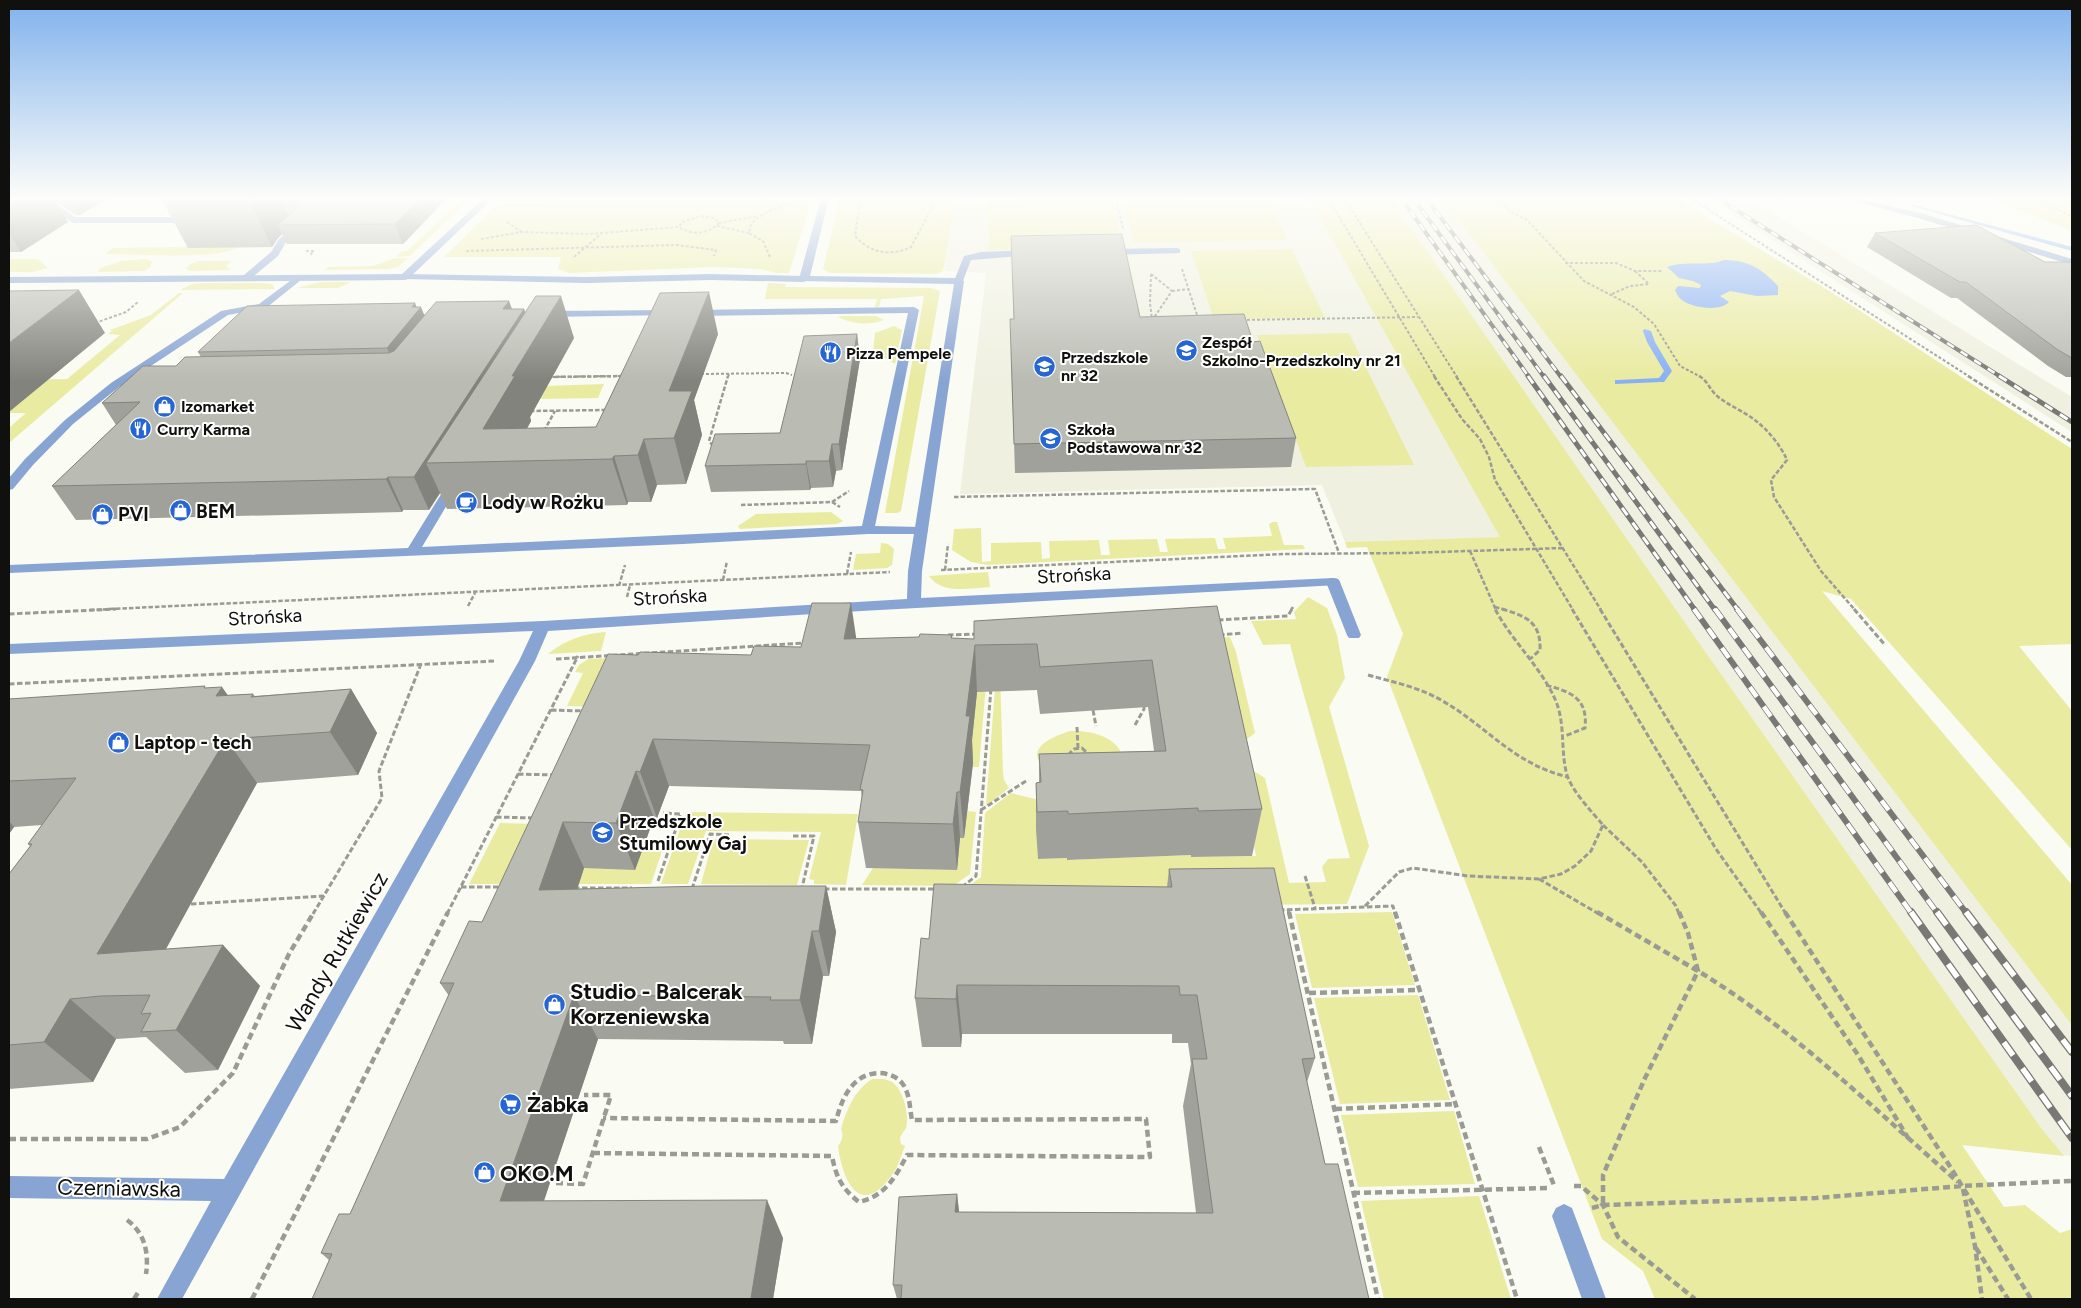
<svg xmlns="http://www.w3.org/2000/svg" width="2081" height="1308" font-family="Figtree,sans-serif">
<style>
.built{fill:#eff0e0}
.green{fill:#e9eba1}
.water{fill:#88b0f4}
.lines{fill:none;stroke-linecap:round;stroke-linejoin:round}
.stream{fill:#88b0f4;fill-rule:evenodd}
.path-far3{stroke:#9b9b95;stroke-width:2;stroke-dasharray:3 2;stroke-linecap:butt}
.path-far2{stroke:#9b9b95;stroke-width:2.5;stroke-dasharray:4.5 2;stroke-linecap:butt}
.path-far1{stroke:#9b9b95;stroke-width:3;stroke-dasharray:5.5 2.5;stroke-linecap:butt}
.path{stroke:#9b9b95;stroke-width:4.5;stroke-dasharray:7 4;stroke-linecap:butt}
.lane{fill:#88a4d3;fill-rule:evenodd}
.street{fill:#88a4d3;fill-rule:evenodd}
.rail-far3-casing{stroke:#787974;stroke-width:4}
.rail-far2-casing{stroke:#787974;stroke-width:5}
.rail-far1-casing{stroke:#787974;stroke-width:6}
.rail-casing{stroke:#787974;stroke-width:8}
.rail-far3{stroke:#fffffe;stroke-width:2.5;stroke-dasharray:8;stroke-linecap:butt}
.rail-far2{stroke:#fffffe;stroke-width:3;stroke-dasharray:9;stroke-linecap:butt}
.rail-far1{stroke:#fffffe;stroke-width:4.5;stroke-dasharray:12;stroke-linecap:butt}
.rail{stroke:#fffffe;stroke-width:5.5;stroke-dasharray:16;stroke-linecap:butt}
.wall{fill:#a0a19a}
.shaded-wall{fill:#82837d}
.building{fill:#babbb3;stroke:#82837d}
.labels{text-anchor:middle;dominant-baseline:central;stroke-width:4;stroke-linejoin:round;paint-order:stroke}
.far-poi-label{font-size:16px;font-weight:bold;fill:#10100e;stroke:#fffffe;text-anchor:start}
.poi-label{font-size:19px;font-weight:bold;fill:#10100e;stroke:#fffffe;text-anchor:start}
.street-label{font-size:19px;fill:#10100e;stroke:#fffffe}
.near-street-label{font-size:22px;fill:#10100e;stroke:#fffffe}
.near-poi-label{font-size:22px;font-weight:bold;fill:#10100e;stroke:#fffffe;text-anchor:start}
</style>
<rect width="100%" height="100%" fill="#fafbf2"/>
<path class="built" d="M953 198H1309L1501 537 1345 542 1322 485 960 494 986 273 944 271 953 219Z
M1353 198H1478L1821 590 2072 885V1156L1962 1144Z
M1706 198H1748L2072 397V432Z"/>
<path class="green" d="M840 198H953V219L943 271 937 274 830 273 823 269Z
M1020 198H1212L1112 199 1122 248 989 250 988 201H1020Z
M1309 198H1390L1699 643 2041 1128 2064 1156 1962 1145 2004 1207 2025 1205 2060 1233 2072 1229V1299H1655L1643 1271 1602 1239 1387 677 1403 634 1367 547 1347 548 1345 542 1500 537Z
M1442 198H1675L1831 292 2072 449V644L2019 646 2072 711V850L1851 599 1822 591 2072 885V1025Z
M1989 198H2072V231Z
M459 203H465L410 256 396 257 402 251H407Z
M798 203 806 204 809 208 789 273H776L760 269 715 267 569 273 558 269 561 257H444L495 207 507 204Z
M1271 204 1287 240 1134 242 1126 206Z
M229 246H240C221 261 135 254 107 254V252L113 248Z
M1292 249 1325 318 1214 319 1191 251Z
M395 258H408L398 267 388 269 325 270 328 267 373 266Z
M9 259H38L48 268 33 272H9Z
M146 259 152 261 150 268 144 271 98 272 100 268 122 261Z
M199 261H232L226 266 231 270 191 271 186 269 190 264Z
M320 282H351L338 288H297Z
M204 283H264L272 284 275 289 180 290 192 284Z
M768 283 786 284 785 287 931 288 940 291 901 511 897 513H885L924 296 881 299 879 307H875L877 299H765Z
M179 293H183L9 443V428L26 413H9V380L67 379 120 335 108 334 112 331 110 330 151 315Z
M841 316H876L884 320C868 326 852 324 838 317Z
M894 326 902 330 895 364 873 351 875 333Z
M1349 333 1414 465 1306 467 1257 335Z
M604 384 598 398 540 399 547 386Z
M831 512 843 521 837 524 740 529 738 526 756 514Z
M1273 522H1277L1284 545H1303L1305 549 987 565 971 562 952 550 954 529 981 528 982 562 991 561V543L1041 542 1042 559 1050 558 1049 541 1099 540 1101 555H1110L1108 540 1157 539 1160 552H1168L1165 539 1215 538 1218 549H1226L1223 538 1272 536 1269 524Z
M881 543 888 544 894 549 892 565 887 568 853 570 856 554 880 553Z
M988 572 990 587C970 588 942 595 929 576Z
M1308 597 1327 608 1337 635 1345 678 1329 707 1369 846 1347 904 1247 905 965 889 981 877 985 813 1011 793 1039 800 1038 859 1067 858V860L1191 855 1192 857 1256 856 1239 768H1249L1265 778 1289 883 1326 882 1322 867 1328 859 1350 858 1296 667 1290 644 1263 645 1251 621 1296 619 1294 612Z
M606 632 601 651 548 654C565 640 585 633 606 632Z
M999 636 1003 772 1004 780 1009 788 986 806Z
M1230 637 1236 652 1255 733 1243 742 1029 648Z
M704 653 685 700 602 707 567 706 583 673 575 672 579 665 588 659Z
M907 667 987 672 979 767H973Z
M1070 731C1088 730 1114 735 1122 754L1040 763C1028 746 1057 735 1070 731Z
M967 811 976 812 970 874 953 886 862 885 873 868 957 870 960 838H964Z
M686 812 858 814 846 885 814 884V880L809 879 821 832 706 831 688 884H661Z
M500 823 534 824 644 844 664 845 651 884H469Z
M713 839 809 840 797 885 701 884Z
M1392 912 1415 985 1312 988 1295 914Z
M1418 995 1450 1100 1340 1104 1314 998Z
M872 1079C879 1079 886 1078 892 1082 903 1089 910 1115 906 1128 904 1131 901 1135 900 1138L901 1144 905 1146C901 1155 899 1165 894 1172 862 1220 843 1184 838 1146 842 1141 844 1136 841 1129 847 1109 854 1091 872 1079Z
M1454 1111 1475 1184 1358 1187 1341 1115Z
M1479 1196 1511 1299H1384L1361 1201Z"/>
<path class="water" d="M1723 260C1748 260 1761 268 1778 286V295L1757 296 1730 291 1720 296 1729 302C1720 312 1692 308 1682 300 1678 297 1677 294 1675 290L1678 286 1700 288 1701 285 1693 281 1679 278 1667 267C1685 260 1710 267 1723 260Z"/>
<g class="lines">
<path class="stream" d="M1564 198H1570L1573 201 1568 202Z
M1876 198H1889L1890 199 1887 201Z
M1911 204 2072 247V251L1911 206Z
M1644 329 1651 331 1655 342 1672 371 1664 382H1661L1615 384V380H1618L1659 378 1664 371 1647 342 1643 331Z"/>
<path class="path-far3" d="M858 198 860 202
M890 198 860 202 855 236C870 253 890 257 911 247L934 204 932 200 917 198
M1328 198 1435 377
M1344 198 1457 377
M1497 198 1509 211 1527 220 1584 281 1634 307 1654 324 1680 366 1701 377
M1690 198 1970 377
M2037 198 2072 217
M1117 201 1123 229
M572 202H788
M701 216 714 218 719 223C708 234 692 236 679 227L682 222Z
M507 222 522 232
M719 223 758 216
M717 226 749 233
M481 239 522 232 588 234 679 227
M306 251H314L310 255
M466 251 676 245 716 250 714 256
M574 257 601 234
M770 257 763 241 749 233C750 229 750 225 753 222 759 214 790 202 800 202
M1565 263H1616L1635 271H1662
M1182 269 1198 318
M1151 274 1172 291 1153 319
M1151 274 1150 303 1152 320
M1172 291 1189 289
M1612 294 1630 286 1649 284 1635 271
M1242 320 1418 317
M95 323 126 312 138 302
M701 374 786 373 792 375
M548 377 624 376
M728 377 729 374"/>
<path class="path-far2" d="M1434 376 1462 419 1480 439 1489 457 1495 480 1573 610
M1456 376 1601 610
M1699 376C1707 380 1710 390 1717 396 1729 406 1744 411 1756 421 1768 430 1781 446 1787 460L1771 480 1774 497 1821 571 1855 610
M1968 376 2072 442
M548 377 624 376
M530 411 606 410
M544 431 555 411
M713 446 709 441 728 376
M954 497 1315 489 1339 553
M832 502 840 507
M741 505 832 502 849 491
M1470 551 1496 610
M941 570 1284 554 1406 553 1563 548
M945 570 948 544
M847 574 851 552
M723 580 727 561
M619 586 625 565
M627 597 630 585
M468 606 475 593
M1495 607 1506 610
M90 610 890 572
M1291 610 1293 607"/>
<path class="path-far1" d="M1502 609C1526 616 1541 622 1540 650L1530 659
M1572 609 1716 849 1762 914
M1600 609 1786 914
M1854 609 1885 645
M9 614 116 609
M1218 620 1288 616 1292 609
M948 635 977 634
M1219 635 1243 633
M556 659 804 643
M1368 675C1393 682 1418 687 1441 700 1487 726 1513 764 1568 777
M9 684 496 661
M1546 685C1571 692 1588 698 1585 728L1565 736
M551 710 585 711
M1093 710 1096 726
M1135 725 1144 709V705
M1077 727 1078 748
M1082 748 1088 754 1086 759 1080 761 1071 758 1070 753 1074 749Z
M518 774 553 775
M981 810 1026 781
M496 817 533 818
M1603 825 1642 862 1676 906 1679 914
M793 836H814L802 888
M650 840 672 841
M1305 876 1315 908
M1539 879 1599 914
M658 881 681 814 663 813
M461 887H502
M962 887 976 876 991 688
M574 888H632
M692 889 710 834 729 835
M824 889H937
M191 904 324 896
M1365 906 1399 872 1413 868 1468 876 1539 879 1561 874 1575 866 1591 851 1603 825C1592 812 1572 791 1567 775 1560 750 1566 724 1555 699 1540 666 1512 641 1495 609
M1288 909 1289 914
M1279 910 1393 906 1395 914
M313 914 382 798 379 771 421 664
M447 914 578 656"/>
<path class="path" d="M1289 912 1378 1299
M1395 912 1517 1299
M1597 912 1698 971 1645 1078 1603 1175V1205
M1679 912 1688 933 1698 971C1792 1028 1875 1110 1958 1182
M1761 912 1858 1055 1908 1138
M1785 912 1951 1168 2031 1299
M1309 993 1419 990
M1335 1109 1456 1104
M9 1139H147L180 1127 233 1073 289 954 314 912
M1539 1147 1555 1188
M593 1153 832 1156C836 1177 842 1189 859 1202 885 1196 895 1178 907 1155L1150 1157 1146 1119 912 1120C910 1110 910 1099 906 1090 899 1071 872 1068 857 1081 845 1091 840 1106 836 1121L603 1118
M556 1183 583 1184 611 1095H584
M1574 1186H1581L1603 1205 1618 1237 1695 1299
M1963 1189 1975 1246 1982 1299
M1353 1193 1550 1188
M1592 1208 1603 1205 1816 1198 1962 1186 2072 1181
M127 1220C145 1233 149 1253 146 1274
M1976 1248 2008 1299
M134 1299 139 1291
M252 1299 448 912"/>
<path class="lane" d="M18 198H47L75 217H193L197 220 193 223H73L42 202 22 201Z
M300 222 304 225 286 242 278 256 249 280H243V276L271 252 279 239Z
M1177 248 1180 249V253L1106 255 1101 252 1106 249Z
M1030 250 1033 251V255L971 260 962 283 959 284 954 281 964 256 981 252Z
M405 274 586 277 710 274 804 276 809 279 804 282 710 280 586 283 402 279V275Z
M298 275 301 276V280L266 308 228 315 119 387 73 424 33 465 13 489 9 490V478L25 459 65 420 111 383 221 311 259 304Z
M914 307 919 310 875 526 921 527 928 531 926 534H868L683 544 9 573V565L408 548 448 483 454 479 460 483 422 547 862 526 908 313 693 316 688 313 693 310Z
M670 310 675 313 674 315 546 317 541 314 546 311Z
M1333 578 1338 579 1340 582 1361 635 1359 638H1349L1347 635 1326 582 1328 579Z"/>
<path class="street" d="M484 198H554L550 201H490L408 279 405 280 9 283V277L402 274Z
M821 198H829L810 276 959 278 964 281 922 571 921 598 1333 578 1338 579 1340 582 1338 585 861 611 548 631 535 661 182 1299H157L211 1201 9 1198V1176L224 1179 519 661 533 631 9 654V644L543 621 907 599 908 571 954 284 801 281 799 279Z
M1842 198H1855L1924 214 2072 259V265L1918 218Z
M1564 1204 1572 1208 1606 1299H1582L1552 1216 1556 1208Z"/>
<defs>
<path id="rail-far3" d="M1401 198 1529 377
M1413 198 1544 377
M1426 198 1561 377
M1717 198 2001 377"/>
<path id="rail-far2" d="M1528 376 1695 610
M1544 376 1715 610
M1561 376 1738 610
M1999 376 2072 422"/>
<path id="rail-far1" d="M1694 609 1912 914
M1715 609 1938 914
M1737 609 1967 914"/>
<path id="rail" d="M1911 912 2072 1138
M1937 912 2072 1096
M1966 912 2072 1052"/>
</defs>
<use href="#rail-far3" class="rail-far3-casing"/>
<use href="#rail-far2" class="rail-far2-casing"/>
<use href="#rail-far1" class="rail-far1-casing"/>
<use href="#rail" class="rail-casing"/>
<use href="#rail-far3" class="rail-far3"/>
<use href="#rail-far2" class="rail-far2"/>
<use href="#rail-far1" class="rail-far1"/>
<use href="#rail" class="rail"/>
</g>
<path class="wall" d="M9 198H108L80 215H76L56 202 68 222 21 252H9Z
M161 198H447L403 244H287L282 234 278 238 272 247 188 248Z
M1875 233 2045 262H2072V377H2066L2048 366 1957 298H1951L1867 247Z
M1011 236 1140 317 1253 342 1296 438 1291 467 1015 473 1011 346 1014 319Z
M509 301 512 309H524L525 312 574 338 530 417 531 421 527 429 596 427 718 334 694 400 702 435 686 484 657 485 651 502H628L627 505 447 509 440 493 429 510H403L402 512 76 520 52 486 116 425 102 403 176 366 201 357 198 352 416 307 425 315Z
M857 334 860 359 842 470 836 471 833 487 811 488 810 490 711 492 705 466 780 433Z
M1217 606 1262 809 1252 856 1191 857V855L1067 860V858L1038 859 1036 829V783H1039V754L1154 751 1148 707 1040 714 1037 690 977 692 972 740 973 763 964 838H960L957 870 866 868 858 822 862 798 861 791 669 786 657 818H654L635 870 584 868 577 889 826 886 836 932 829 976H823L812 1044H784L783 1041 598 1039 544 1201 783 1238 773 1299H312L329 1260 321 1253 350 1214 449 996 440 983 482 922 638 655H751L856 639 919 637 952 635V638L974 639Z
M206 688 228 695 253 694 255 696 351 689 377 733 358 775 257 783 166 949 223 945 260 986 218 1070 185 1073 146 1037 116 1039 93 1082 9 1089V874L30 846 28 844 42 825 14 827 9 834V699Z
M1169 869 1315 1058 1307 1082 1325 1164 1369 1299H897L893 1285 957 1194 959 1212 1196 1213 1183 1106 1191 1064 1188 1043H1172V1034H962L961 1047H922L915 998 929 939 1167 887Z"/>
<path class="shaded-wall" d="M9 198H54L68 222 21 252 9 233Z
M69 198H108L80 215Z
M248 198H280L293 225H278L282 234 278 238 272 247Z
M421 198H447L403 244 395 224Z
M79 290 105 333 9 412V343Z
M709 292 718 334 694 400 702 435 686 484 674 438 669 391Z
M561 296 574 338 530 417 531 421 508 461 483 429 512 376Z
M509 301 516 322 524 309 534 339 426 463 440 493 429 510 414 477 503 309Z
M415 303 418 311 421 307 431 332 398 374 387 348 412 307Z
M857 334 860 359 842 470 839 444Z
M644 439 657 485 651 502 638 455Z
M832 444 836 471 833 487 829 461Z
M614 456 628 502 627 505 612 459Z
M806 461 811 488 810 490 806 464Z
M388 477 403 510 402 512 386 479Z
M851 603 858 650 844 639Z
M975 645 977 692 972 740 973 763 964 838 960 792 966 716Z
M222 687 253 731 216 696Z
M351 689 377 733 358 775 330 732Z
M226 739 257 783 140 996 97 954Z
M653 739 669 786 657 818 640 772Z
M636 771 654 818 635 870 616 823Z
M957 792 960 838 957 870 953 824Z
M9 821 14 827 9 834Z
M563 822 584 868 562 936 539 890Z
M826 886 836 932 829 976 819 931Z
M812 931 823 976 812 1044 800 1000Z
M223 945 260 986 218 1070 176 1030Z
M957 985 962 1034 961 1047 956 999Z
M574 995 598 1039 531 1239 500 1201Z
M70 999 116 1039 93 1082 44 1042Z
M957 1194 962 1237 955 1212Z
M767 1200 783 1238 773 1299H751Z"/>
<path class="building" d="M300 198H421L395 224 278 225 303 202V199Z
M1976 225 2045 262H2072V358L2058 350 1966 282H1960L1875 233Z
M1122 234 1140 317 1244 314 1253 342 1260 341 1296 438 1014 444 1010 319H1014L1011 236Z
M79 290 9 343V291Z
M709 292 669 391H692L674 438 644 439 638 455 614 456 612 459 426 463 536 296H561L512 376H515L483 429 596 427 660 293Z
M509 301 503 309H524L414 477H388L386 479 52 486 140 402 102 403 143 366H176L185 357 389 353 394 351 436 302Z
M415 303 412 307H421L387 348 198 352 247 306Z
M857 334 839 444H832L829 461H806V464L705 466 715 434 780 433 804 336Z
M812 603H851L844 639 919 637 920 634 952 635 951 638 974 639V621L1217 606 1262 809 1198 811V808L1068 814V811L1037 812 1036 783 1041 782 1039 754 1166 751 1152 660 1040 667 1037 644 975 645 966 716H970L960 792H957L953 824 858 822 863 790 860 789 870 745 653 739 640 772 636 771 616 823 563 822 539 890 706 886H826L819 931H812L800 1000H770L771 997 574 995 500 1201 767 1200 751 1298H759V1299H312L332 1254 321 1253 339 1214H350L454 983H440L469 921 482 922 608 654 638 655 640 652 751 655 754 646 801 647Z
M205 686 204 688 222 687 216 696 253 694 251 697 351 689 330 732 226 739 97 954 223 945 176 1030 141 1032 151 1013 141 1014 150 995 101 996 70 999 44 1042 9 1045V874L32 844H28L76 778 9 781V699Z
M1274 868 1315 1058 1302 1059 1325 1164H1338L1369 1299H901L902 1285H893L899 1197 957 1194 955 1212 1213 1213 1192 1059H1207L1197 995H1180L1179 986 957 985 956 999 915 998 921 938 929 939 934 884 1172 887 1169 869Z"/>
<linearGradient id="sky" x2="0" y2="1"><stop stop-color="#81b2ed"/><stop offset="0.52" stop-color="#fdfdf9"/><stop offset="1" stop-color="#fdfdf9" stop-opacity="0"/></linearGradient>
<rect width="2081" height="381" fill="url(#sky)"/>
<defs>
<symbol id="school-disc" viewBox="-11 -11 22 22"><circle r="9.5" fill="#2666d3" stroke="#fffffe"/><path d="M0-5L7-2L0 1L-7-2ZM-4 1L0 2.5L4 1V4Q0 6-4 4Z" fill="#fff"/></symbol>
<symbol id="restaurant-disc" viewBox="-11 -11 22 22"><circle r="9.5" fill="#2666d3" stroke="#fffffe"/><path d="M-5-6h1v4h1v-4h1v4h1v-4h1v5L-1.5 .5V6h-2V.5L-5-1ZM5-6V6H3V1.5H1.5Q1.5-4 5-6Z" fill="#fff"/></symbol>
<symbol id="shop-disc" viewBox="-11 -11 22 22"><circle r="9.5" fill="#2666d3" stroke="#fffffe"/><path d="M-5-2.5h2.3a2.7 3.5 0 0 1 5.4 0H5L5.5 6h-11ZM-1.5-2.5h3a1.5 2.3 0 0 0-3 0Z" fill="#fff"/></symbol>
<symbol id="cafe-disc" viewBox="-11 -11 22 22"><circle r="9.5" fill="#2666d3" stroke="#fffffe"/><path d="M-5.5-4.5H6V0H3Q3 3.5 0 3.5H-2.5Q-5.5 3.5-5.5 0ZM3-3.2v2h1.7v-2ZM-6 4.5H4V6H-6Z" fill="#fff"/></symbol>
<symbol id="supermarket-disc" viewBox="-11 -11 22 22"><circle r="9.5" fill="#2666d3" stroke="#fffffe"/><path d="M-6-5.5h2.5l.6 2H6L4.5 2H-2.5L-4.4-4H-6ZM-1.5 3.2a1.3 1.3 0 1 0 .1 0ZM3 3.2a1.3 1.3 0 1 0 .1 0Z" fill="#fff"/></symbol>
</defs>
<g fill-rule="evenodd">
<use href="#school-disc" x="1174" y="338" width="25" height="25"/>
<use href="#restaurant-disc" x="818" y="340" width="25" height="25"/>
<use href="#school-disc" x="1032" y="354" width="25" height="25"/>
<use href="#shop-disc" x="152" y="394" width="25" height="25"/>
<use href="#restaurant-disc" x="128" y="416" width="25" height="25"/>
<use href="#school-disc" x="1038" y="426" width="25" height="25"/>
<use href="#cafe-disc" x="454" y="490" width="25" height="25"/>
<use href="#shop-disc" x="168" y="498" width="25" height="25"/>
<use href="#shop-disc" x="90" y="502" width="25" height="25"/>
<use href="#shop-disc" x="106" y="730" width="25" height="25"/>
<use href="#school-disc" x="590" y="820" width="25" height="25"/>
<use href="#shop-disc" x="542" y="992" width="25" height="25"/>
<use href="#supermarket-disc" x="498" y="1092" width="25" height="25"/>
<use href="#shop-disc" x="472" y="1160" width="25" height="25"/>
</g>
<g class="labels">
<g class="far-poi-label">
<text x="1202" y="342">Zespół<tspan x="1202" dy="18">Szkolno-Przedszkolny nr 21</tspan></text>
<text x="846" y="353">Pizza Pempele</text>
<text x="1061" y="357">Przedszkole<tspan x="1061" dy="18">nr 32</tspan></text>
<text x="181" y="406">Izomarket</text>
<text x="157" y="429">Curry Karma</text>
<text x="1067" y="429">Szkoła<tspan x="1067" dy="18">Podstawowa nr 32</tspan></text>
</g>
<g class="poi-label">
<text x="482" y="502">Lody w Rożku</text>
<text x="196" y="511">BEM</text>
<text x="118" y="514">PVI</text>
<text x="134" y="742">Laptop - tech</text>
<text x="619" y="821">Przedszkole<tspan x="619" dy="22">Stumilowy Gaj</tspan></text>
</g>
<g class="street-label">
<text transform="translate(1074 575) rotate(-3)">Strońska</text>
<text transform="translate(670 597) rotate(-3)">Strońska</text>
<text transform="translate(265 617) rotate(-3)">Strońska</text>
</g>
<g class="near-street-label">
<text transform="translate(337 952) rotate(-60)">Wandy Rutkiewicz</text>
<text transform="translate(119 1188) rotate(1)">Czerniawska</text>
</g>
<g class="near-poi-label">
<text x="570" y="991">Studio - Balcerak<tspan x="570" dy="25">Korzeniewska</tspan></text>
<text x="527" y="1104">Żabka</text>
<text x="500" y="1173">OKO.M</text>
</g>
</g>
<rect width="2081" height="1308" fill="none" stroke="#10100e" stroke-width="20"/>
</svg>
